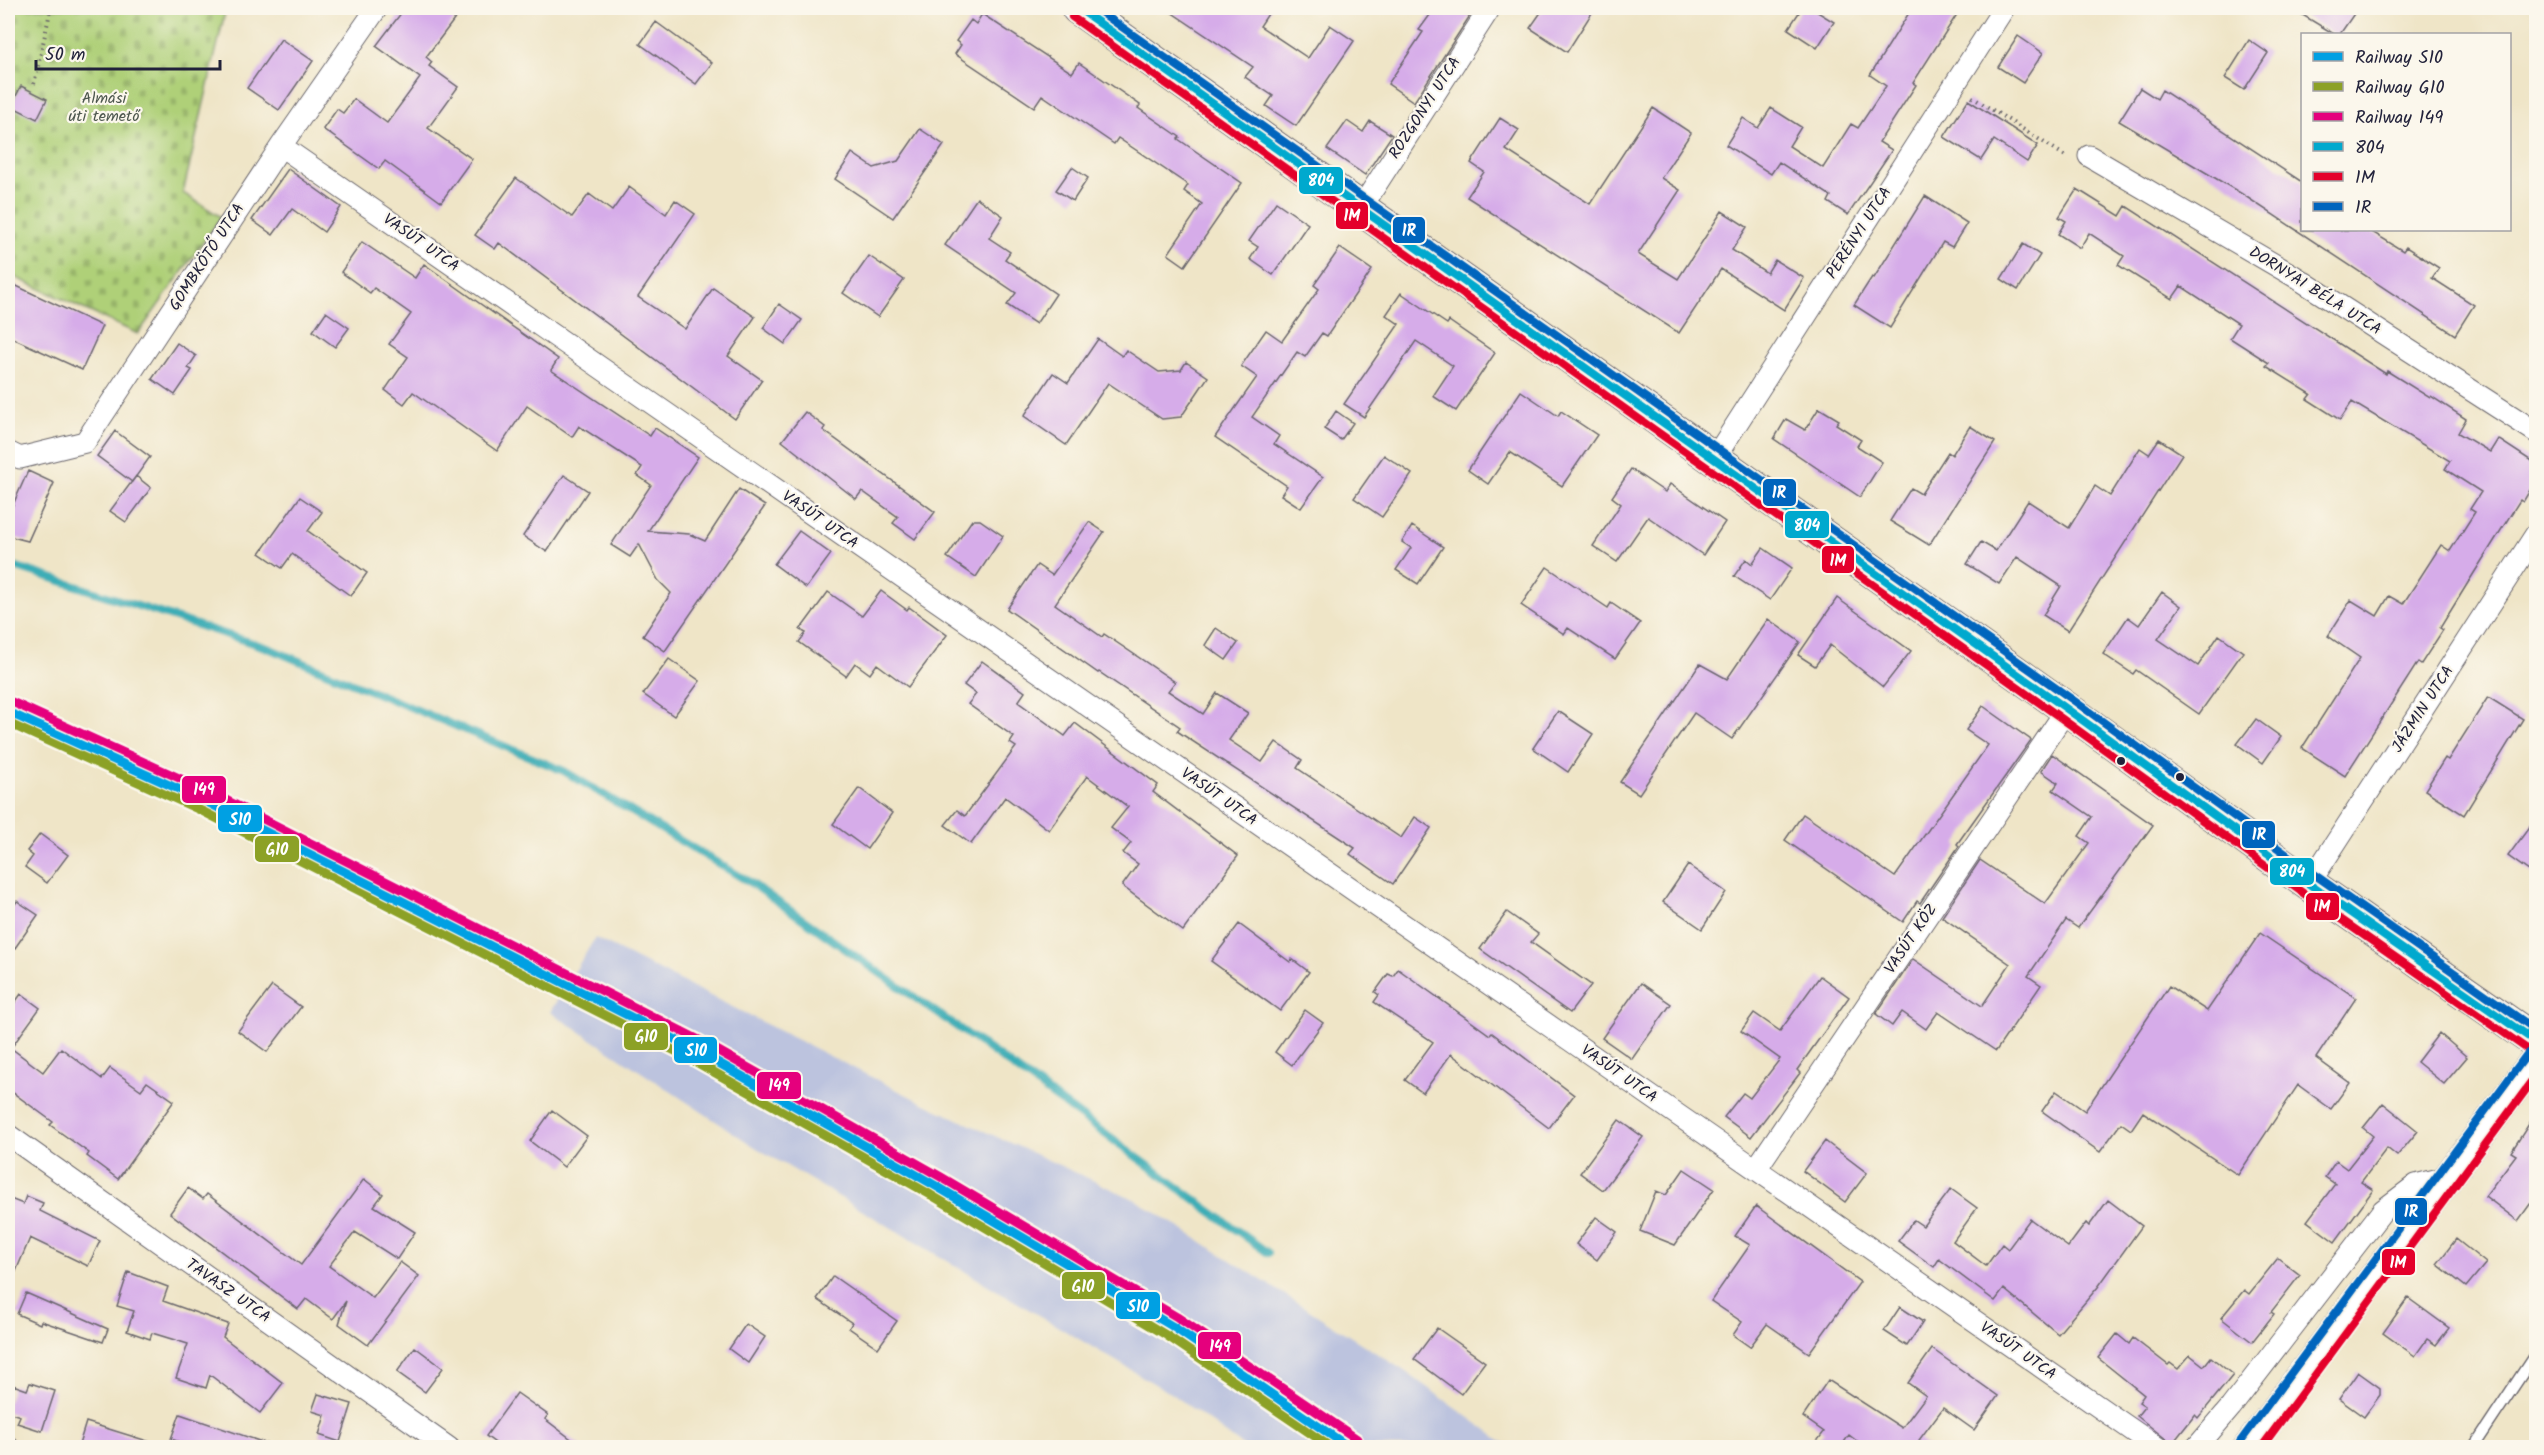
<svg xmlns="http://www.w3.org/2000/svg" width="2544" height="1455" font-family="Kalam,sans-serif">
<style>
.railway{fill:#bcc3de}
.cemetery{fill:url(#cemetery-stones);stroke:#68795a;stroke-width:1.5}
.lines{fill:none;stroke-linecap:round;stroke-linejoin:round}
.stream{stroke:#3cadb6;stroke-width:8}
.building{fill:#d6ace9}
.lane-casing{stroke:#6a666c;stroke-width:13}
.street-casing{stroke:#6a666c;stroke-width:23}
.secondary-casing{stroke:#6a666c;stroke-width:32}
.primary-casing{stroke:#6a666c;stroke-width:35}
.path{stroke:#6a666c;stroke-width:4;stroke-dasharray:1.5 4.5;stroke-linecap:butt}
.lane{stroke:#fff;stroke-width:10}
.street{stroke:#fff;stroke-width:21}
.secondary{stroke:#fff;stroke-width:30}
.primary{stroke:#fff;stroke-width:33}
.bus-1-casing{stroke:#fbf7ec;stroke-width:12}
.bus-2-casing{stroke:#fbf7ec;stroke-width:12}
.bus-3-casing{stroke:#fbf7ec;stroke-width:12}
.bus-1{stroke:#00a9ce;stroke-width:8}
.bus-2{stroke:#e4002b;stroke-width:8}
.bus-3{stroke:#0065bd;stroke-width:8}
.rail-1-casing{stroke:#fbf7ec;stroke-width:14}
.rail-2-casing{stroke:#fbf7ec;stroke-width:14}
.rail-3-casing{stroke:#fbf7ec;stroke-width:14}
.rail-1{stroke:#00a0e3;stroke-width:9}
.rail-2{stroke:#8ca126;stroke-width:9}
.rail-3{stroke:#e5007d;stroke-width:9}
.bus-dot{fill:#22223b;stroke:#fbf7ec;stroke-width:2}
.labels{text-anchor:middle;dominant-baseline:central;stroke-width:4.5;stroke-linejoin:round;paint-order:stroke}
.park-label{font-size:16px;fill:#4c564d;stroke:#fbf7ec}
.street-label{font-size:16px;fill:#22223b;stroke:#fbf7ec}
.line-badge{stroke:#fbf7ec;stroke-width:2}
.badge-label{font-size:16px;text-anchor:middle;font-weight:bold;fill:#fff}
</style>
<defs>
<pattern id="cemetery-stones" width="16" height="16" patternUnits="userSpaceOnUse" patternTransform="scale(1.5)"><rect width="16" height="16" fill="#afd078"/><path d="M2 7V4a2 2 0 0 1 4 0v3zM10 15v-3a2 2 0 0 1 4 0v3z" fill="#96b269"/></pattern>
</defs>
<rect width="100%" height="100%" fill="#fbf7ec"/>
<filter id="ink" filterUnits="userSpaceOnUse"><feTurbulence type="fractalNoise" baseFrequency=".0167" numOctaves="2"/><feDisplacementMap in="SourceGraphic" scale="12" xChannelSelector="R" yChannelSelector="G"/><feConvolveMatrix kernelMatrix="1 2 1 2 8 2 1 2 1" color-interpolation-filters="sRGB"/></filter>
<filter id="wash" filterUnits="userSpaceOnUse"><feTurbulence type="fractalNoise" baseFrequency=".008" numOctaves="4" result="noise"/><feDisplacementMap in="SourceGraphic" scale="24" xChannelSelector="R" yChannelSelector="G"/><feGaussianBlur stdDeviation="1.35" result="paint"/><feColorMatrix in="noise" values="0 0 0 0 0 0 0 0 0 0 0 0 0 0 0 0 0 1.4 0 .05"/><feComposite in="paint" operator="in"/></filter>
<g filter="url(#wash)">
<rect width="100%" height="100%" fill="#efe5c7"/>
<path class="railway" d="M595 938 931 1107 1136 1200 1403 1370 1510 1447H1244L1175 1396 755 1147 550 1012Z"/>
<path class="cemetery" d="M8 8H226L183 193 221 217 138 334 8 274Z"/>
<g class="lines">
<path class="stream" d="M8 564 268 648 564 771 751 883 990 1050 1268 1253"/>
</g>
<g id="blocks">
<path class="building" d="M405 8H463L426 57 432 62 429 66 458 87 428 128 472 159 441 202 385 161 379 169 323 129 337 109 343 113 354 99 387 123 420 78 376 46Z
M1165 8H1272L1260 26 1308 58 1330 25 1354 41 1296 126 1266 106 1273 96 1245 77 1253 67Z
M1435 8H1475L1414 102 1388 84 1423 32 1419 30Z
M1544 8H1595L1567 52 1530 28Z
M1802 8H1811L1834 22 1817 48 1788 29Z
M1912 8H1961L1913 83 1916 85 1879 142 1892 150 1848 215 1828 202 1831 196 1779 162 1771 174 1726 145 1743 118 1758 128 1771 108 1801 127 1789 146 1823 168 1851 124 1858 128 1886 86 1870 75Z
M2291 8H2358L2340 34H2334Z
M982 14 1072 73 1079 63 1140 105 1138 108 1180 137 1178 139 1242 183 1185 266 1168 254 1202 204 1184 191 1188 185 1118 138 1114 144 1042 95 1034 107 955 54 961 45 956 41 971 20 976 24Z
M656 22 712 63 696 84 640 44Z
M2018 36 2043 53 2023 83 1998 67Z
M281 39 313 61 279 110 247 88Z
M2249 40 2268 53 2244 90 2225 78Z
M21 86 47 99 37 119 11 106Z
M2140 88 2157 99 2162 90 2302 182V230H2369L2403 251 2406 247 2439 268 2432 278 2474 305 2455 335 2242 194 2119 121Z
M1968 100 2038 145 2027 162 1994 140 1981 160 1944 137Z
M1653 108 1691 133 1661 178 1680 190 1638 254 1678 279 1722 211 1747 227 1732 250 1767 273 1775 260 1804 278 1784 310 1721 269 1679 333 1467 197 1484 172 1471 163 1500 118 1519 130 1506 150 1590 204Z
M1347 121 1363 132 1370 121 1392 135 1365 175 1327 149Z
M920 129 944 145 893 218 835 179 852 153 874 168 898 161Z
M1072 167 1088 178 1073 201 1056 190Z
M288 169 341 207 324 232 292 209 273 235 252 220Z
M516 178 572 217 589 194 612 211 629 187 666 214 675 200 695 214 638 297 685 329 713 288 755 317 728 356 762 380 735 419 499 243 495 249 475 235Z
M2077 189 2120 216 2126 206 2386 374 2387 371 2430 398 2431 396 2466 419 2458 433 2490 452 2498 439 2536 464V480L2523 502 2520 500 2474 573 2440 628 2443 630 2421 664 2418 662 2345 776 2302 748 2360 658 2328 636 2351 600 2377 616 2389 596 2403 604 2441 545 2450 551 2475 512 2470 509 2481 492 2445 469 2450 461 2352 402 2340 420 2307 399 2311 394 2266 366 2269 363 2230 338 2239 324 2181 286 2172 299 2118 265 2124 256 2089 233 2080 248 2058 234 2066 221 2059 217Z
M1925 196 1967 223 1952 247 1943 242 1890 328 1854 305 1872 277 1874 278Z
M977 198 1003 216 989 238 1010 252 1005 259 1056 294 1036 324 1007 305 1016 293 945 245Z
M1276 202 1308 224 1273 275 1250 259 1258 247 1249 241Z
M362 242 415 278 424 264 558 359 551 370 650 436 655 428 698 457 648 531 689 534 705 541 739 489 765 506 665 651 643 636 671 593 658 580 639 544 630 557 611 545 651 485 637 475 642 467 579 426 572 437 527 406 497 451 413 392 404 404 385 390 408 357 389 344 411 314 374 288 370 293 341 272Z
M2023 244 2040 255 2018 290 2001 279Z
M1340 248 1372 270 1327 336 1322 333 1305 357 1297 352 1252 417 1279 436 1274 444 1323 477 1301 508 1281 495 1287 486 1215 437 1257 377 1241 366 1266 330 1282 341 1319 289 1314 285Z
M869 256 904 280 878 317 843 293Z
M8 282 102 326 82 370 8 336Z
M1401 293 1447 324 1449 321 1495 353 1456 411 1433 396 1453 366 1416 341 1364 417 1344 404 1399 324 1386 315Z
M779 304 802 320 785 344 763 328Z
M326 312 349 328 335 347 313 331Z
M1098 339 1122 356 1126 350 1159 372 1181 370 1186 362 1208 377 1181 417 1162 419 1108 383 1066 445 1024 416 1053 373 1068 383Z
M177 343 196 356 188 368 192 370 175 395 152 379Z
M1521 391 1558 416 1561 411 1597 435 1562 486 1510 452 1488 484 1468 470Z
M1819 408 1839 420 1836 424 1861 440 1857 446 1882 462 1860 497 1774 439 1786 419 1805 430Z
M1336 411 1353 423 1341 440 1324 429Z
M805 412 825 427 823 430 935 512 915 539 893 523 898 517 862 491 856 499 782 441Z
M1970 426 1995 442 1929 545 1890 521 1911 488 1921 494 1948 452 1952 455Z
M115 431 150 457 132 482 97 456Z
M2159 439 2182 454 2068 631 2043 615 2061 586 2017 557 1999 584 1967 564 1981 542 1996 551 2028 501 2069 528 2095 486 2110 496 2140 448 2149 454Z
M1384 455 1412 474 1382 517 1354 498Z
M1631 469 1665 492 1670 484 1725 522 1703 555 1648 517 1617 562 1593 546 1621 504 1612 497Z
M28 471 54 483 28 541 8 536V516Z
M564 475 588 491 547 552 523 536Z
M136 476 151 488 126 522 110 511Z
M300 497 322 512 308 531 367 573 351 596 292 554 282 568 260 553Z
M972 520H980L1003 536 976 577 947 557Z
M1089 522 1104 532 1055 604 1102 637 1104 634 1175 682 1168 691 1203 714 1217 693 1248 713 1229 740 1262 762 1276 742 1302 760 1297 768 1401 838 1415 817 1431 828 1393 884 1350 854 1355 848 1177 731 1180 727 1099 672 1098 673 1007 609 1037 565 1052 575Z
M1412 526 1443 547 1418 584 1396 570 1411 548 1402 542Z
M799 531 831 554 806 588 774 564Z
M1763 548 1792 568 1770 600 1734 576 1746 559 1752 564Z
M1547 567 1608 608 1611 603 1640 623 1615 659 1568 628 1564 634 1521 605Z
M881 591 907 610 909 607 947 635 908 687 877 664 870 674 855 663 846 676 799 642 806 633 800 630 828 592 862 616Z
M2162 592 2181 606 2158 639 2198 666 2219 635 2243 652 2199 714 2136 670 2133 674 2103 654 2128 617 2139 625Z
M1837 598 1911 651 1883 687 1830 645 1815 666 1798 655Z
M1768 619 1800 642 1732 739 1694 713 1639 794 1620 782 1700 664 1727 679Z
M1216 628 1238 643 1226 660 1205 645Z
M669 659 700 681 674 716 643 694Z
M982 661 1025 692 1018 702 1065 736 1075 723 1158 785 1153 792 1238 856 1183 931 1122 886 1138 864 1123 853 1131 843 1111 828 1128 807 1087 776 1049 830 1005 797 971 844 945 825 957 810 965 816 1016 747 1010 743 1014 737 968 704 976 694 964 685Z
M2488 697 2523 719 2464 815 2425 790 2445 758 2448 760Z
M1983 706 2031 740 1957 844 1959 846 1920 903 1917 901 1903 922 1785 840 1803 814 1895 877 1988 745 1966 730Z
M1558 711 1593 734 1568 772 1533 748Z
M2256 719 2281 737 2263 763 2237 744Z
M2052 754 2153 825 2078 928 2066 920 2028 976 2041 985 1996 1051 1938 1012 1926 1029 1902 1012 1892 1026 1876 1014 1913 959 1982 1006 2010 964 1942 917 1980 860 2045 904 2089 843 2079 836 2092 817 2053 790 2058 783 2041 771Z
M859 788 892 813 867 849 833 824Z
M2536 818V876L2508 856Z
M40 834 68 855 47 883 25 867 33 856 27 851Z
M1688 865 1726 892 1702 929 1663 902Z
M17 901 38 915 8 958V915Z
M1507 912 1538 934 1531 942 1591 985 1570 1013 1480 949Z
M1239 924 1290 962 1292 959 1309 972 1280 1011 1211 961Z
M2260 933 2356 998 2316 1058 2350 1083 2331 1109 2298 1085 2238 1175 2143 1112 2131 1130 2121 1123 2100 1152 2042 1111 2056 1091 2085 1111 2169 986 2207 1011Z
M1398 969 1490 1035 1492 1033 1574 1095 1549 1128 1451 1054 1423 1093 1405 1080 1433 1042 1374 1002 1379 995 1375 992 1388 974 1393 976Z
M1820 976 1849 997 1797 1070 1800 1073 1751 1137 1724 1117 1743 1093 1750 1098 1780 1059 1741 1031 1754 1013 1780 1031Z
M1641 983 1671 1004 1632 1059 1602 1038Z
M272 986 301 1007 267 1052 238 1031Z
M21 994 40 1008 11 1048 43 1072 61 1048 102 1079 110 1068 141 1090 147 1082 174 1101 118 1179 87 1156 89 1153 50 1125 53 1122 8 1089V1012Z
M1305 1010 1323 1023 1292 1065 1275 1052Z
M2439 1033 2467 1057 2444 1084 2417 1062Z
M2383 1103 2418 1131 2397 1156 2387 1148 2361 1182 2373 1190 2335 1242 2307 1221 2335 1184 2325 1177 2336 1161 2347 1169 2373 1136 2363 1128Z
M552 1110 587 1136 564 1167 530 1141Z
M2536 1113V1196L2518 1221 2485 1196 2516 1155 2511 1152Z
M1619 1120 1643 1137 1603 1190 1580 1173Z
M1825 1141 1867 1173 1845 1202 1803 1171Z
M1684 1169 1714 1189 1675 1245 1640 1231 1656 1191 1666 1195Z
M364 1179 383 1194 374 1206 415 1232 397 1259 355 1232 329 1266 373 1298 400 1262 419 1276 368 1345 339 1324 346 1301 333 1319 306 1299 298 1309 170 1213 188 1188 203 1199 207 1194 301 1265Z
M1951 1189 1977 1208 1953 1241 1986 1266 2002 1244 2008 1249 2030 1219 2068 1247 2086 1223 2089 1226 2108 1200 2142 1226 2098 1287 2058 1334 2004 1289 1995 1301 1939 1259 1934 1267 1898 1241 1914 1220 1923 1226Z
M26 1196 43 1203 40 1211 100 1241 88 1266 30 1238 8 1290V1198L23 1204Z
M1756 1206 1860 1282 1809 1353 1767 1324 1750 1347 1733 1335 1742 1322 1711 1301 1750 1245 1735 1236Z
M1596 1217 1617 1232 1597 1260 1576 1244Z
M2456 1239 2486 1263 2466 1287 2437 1264Z
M2278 1258 2300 1275 2271 1312 2274 1314 2252 1342 2221 1318 2244 1290 2249 1294Z
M128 1272 168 1287 163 1301 228 1324 223 1337 283 1383 260 1413 210 1375 206 1388 176 1378 188 1344 152 1333 150 1339 127 1331 134 1311 117 1306Z
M833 1276 897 1321 878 1348 849 1328 852 1323 817 1299Z
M26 1293 108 1329 103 1342 41 1321 40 1324 17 1314Z
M2408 1298 2449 1328 2436 1345 2427 1339 2415 1356 2383 1333Z
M1900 1307 1923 1322 1907 1346 1884 1331Z
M746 1324 765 1337 748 1363 729 1349Z
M1437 1328 1485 1362 1461 1394 1414 1359Z
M2117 1334 2129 1344 2133 1338 2168 1365 2170 1363 2178 1369 2190 1355 2204 1366 2211 1357 2233 1375 2198 1418 2195 1415 2172 1444 2137 1416 2145 1406 2139 1402 2144 1395 2098 1358Z
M415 1347 443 1368 425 1392 397 1372Z
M1932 1349 1998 1396 1974 1430 1943 1408 1919 1440 1929 1448H1866L1849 1435 1840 1448H1812L1824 1432 1803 1417 1828 1380 1902 1428 1926 1396 1908 1383Z
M2358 1372 2380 1388V1395L2364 1417 2339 1399Z
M30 1383 55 1391 42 1431 17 1423 20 1416 8 1412V1403L13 1385 27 1390Z
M517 1393 548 1415 545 1419 583 1448H502L486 1436Z
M318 1394 352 1404 340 1442 319 1435 325 1415 312 1411Z
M180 1414 268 1444 267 1448H197L171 1439Z
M86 1422 154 1443 153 1448H78Z"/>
</g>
</g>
<g filter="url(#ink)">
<use href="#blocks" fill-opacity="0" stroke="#6a666c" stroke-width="1.5"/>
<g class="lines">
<defs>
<path id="lane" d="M2473 1448 2536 1353"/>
<path id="street" d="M281 146 2158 1448
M2089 156 2294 276 2536 432
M1361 208 1490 8
M8 452 20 458 85 442 281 146 377 8
M1714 459 2004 8
M2309 884 2536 534
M8 1135 449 1448
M1756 1169 2067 709
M8 1447V1448
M2196 1448 2231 1407 2383 1210 2416 1185 2451 1176"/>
<path id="secondary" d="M2248 1448 2536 1059"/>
<path id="primary" d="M1078 8 2067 709 2309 884 2536 1042"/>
</defs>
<use href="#lane" class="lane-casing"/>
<use href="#street" class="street-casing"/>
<use href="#secondary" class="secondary-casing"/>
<use href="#primary" class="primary-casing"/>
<path class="path" d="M34 84 51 8
M1972 97 2067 157"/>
<use href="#lane" class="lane"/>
<use href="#street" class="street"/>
<use href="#secondary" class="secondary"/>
<use href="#primary" class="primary"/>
<defs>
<path id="bus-1" d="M1078 8 2067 709 2309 884 2536 1042"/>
<path id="bus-2" d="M1072 17 2061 718 2303 893 2530 1051
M2261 1448 2536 1076"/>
<path id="bus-3" d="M1095 8 2073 700 2315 875 2536 1030
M2240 1442 2528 1053"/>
</defs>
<use href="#bus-1" class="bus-1-casing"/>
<use href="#bus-2" class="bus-2-casing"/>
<use href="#bus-3" class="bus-3-casing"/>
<use href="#bus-1" class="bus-1"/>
<use href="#bus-2" class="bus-2"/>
<use href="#bus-3" class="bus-3"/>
<defs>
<path id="rail-1" d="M8 712 207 802 694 1049 936 1186 1172 1326 1350 1448"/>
<path id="rail-2" d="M8 723 202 811 689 1058 931 1195 1166 1335 1332 1448"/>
<path id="rail-3" d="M12 702 212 793 699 1040 941 1177 1177 1317 1357 1439"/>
</defs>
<use href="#rail-1" class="rail-1-casing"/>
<use href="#rail-2" class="rail-2-casing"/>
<use href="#rail-3" class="rail-3-casing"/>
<use href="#rail-1" class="rail-1"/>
<use href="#rail-2" class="rail-2"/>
<use href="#rail-3" class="rail-3"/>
</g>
</g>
<g class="bus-dot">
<circle cx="2121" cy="761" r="5"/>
<circle cx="2180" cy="777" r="5"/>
</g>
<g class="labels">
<g class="park-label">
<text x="104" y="98">Almási<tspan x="104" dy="18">úti temető</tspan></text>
</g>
<g class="street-label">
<text transform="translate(1425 108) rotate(-57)">ROZGONYI UTCA</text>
<text transform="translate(1859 233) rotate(-57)">PERÉNYI UTCA</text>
<text transform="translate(421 243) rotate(35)">VASÚT UTCA</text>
<text transform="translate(207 257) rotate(-57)">GOMBKÖTŐ UTCA</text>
<text transform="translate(2315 291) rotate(32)">DORNYAI BÉLA UTCA</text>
<text transform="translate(820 520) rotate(35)">VASÚT UTCA</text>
<text transform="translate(2423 709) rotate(-57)">JÁZMIN UTCA</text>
<text transform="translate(1219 797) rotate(35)">VASÚT UTCA</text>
<text transform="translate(1911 939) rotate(-56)">VASÚT KÖZ</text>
<text transform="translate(1619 1074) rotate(35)">VASÚT UTCA</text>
<text transform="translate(228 1291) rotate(35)">TAVASZ UTCA</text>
<text transform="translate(2018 1351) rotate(35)">VASÚT UTCA</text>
</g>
</g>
<g class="line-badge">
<rect x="1298" y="166" width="46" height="29" rx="6" fill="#00a9ce"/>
<rect x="1335" y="201" width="34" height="29" rx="6" fill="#e4002b"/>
<rect x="1392" y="216" width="34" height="28" rx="6" fill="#0065bd"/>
<rect x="1762" y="478" width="35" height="29" rx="6" fill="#0065bd"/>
<rect x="1784" y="510" width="46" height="29" rx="6" fill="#00a9ce"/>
<rect x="1821" y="545" width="34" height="29" rx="6" fill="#e4002b"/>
<rect x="181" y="775" width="46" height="29" rx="6" fill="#e5007d"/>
<rect x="217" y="804" width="46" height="29" rx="6" fill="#00a0e3"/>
<rect x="2241" y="820" width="35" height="29" rx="6" fill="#0065bd"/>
<rect x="254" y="835" width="46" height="28" rx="6" fill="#8ca126"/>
<rect x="2269" y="857" width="46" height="29" rx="6" fill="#00a9ce"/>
<rect x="2305" y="892" width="35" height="29" rx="6" fill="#e4002b"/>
<rect x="623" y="1022" width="46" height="29" rx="6" fill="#8ca126"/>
<rect x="673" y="1036" width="45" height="28" rx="6" fill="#00a0e3"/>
<rect x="756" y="1071" width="46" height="29" rx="6" fill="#e5007d"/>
<rect x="2394" y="1197" width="34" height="29" rx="6" fill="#0065bd"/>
<rect x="2381" y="1248" width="35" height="28" rx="6" fill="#e4002b"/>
<rect x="1061" y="1271" width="45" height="29" rx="6" fill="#8ca126"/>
<rect x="1115" y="1291" width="46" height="29" rx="6" fill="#00a0e3"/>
<rect x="1197" y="1331" width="45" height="29" rx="6" fill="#e5007d"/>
</g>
<g class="badge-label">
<text x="1321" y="186">804</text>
<text x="1352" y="221">1M</text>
<text x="1409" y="236">1R</text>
<text x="1779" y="498">1R</text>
<text x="1807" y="531">804</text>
<text x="1838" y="566">1M</text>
<text x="204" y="795">149</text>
<text x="240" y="825">S10</text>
<text x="2259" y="840">1R</text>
<text x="277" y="855">G10</text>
<text x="2292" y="877">804</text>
<text x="2322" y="912">1M</text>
<text x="646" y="1042">G10</text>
<text x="696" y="1056">S10</text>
<text x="779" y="1091">149</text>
<text x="2411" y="1217">1R</text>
<text x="2398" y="1268">1M</text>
<text x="1083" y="1292">G10</text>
<text x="1138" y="1312">S10</text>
<text x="1220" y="1352">149</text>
</g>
<rect width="2544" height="1455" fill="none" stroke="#fbf7ec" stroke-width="30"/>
<rect x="2301" y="33" width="210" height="198" fill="#fbf7ec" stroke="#a4a2a5" stroke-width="1.5"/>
<rect x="2313" y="52" width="30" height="9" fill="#00a0e3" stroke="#a4a2a5" stroke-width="1.5"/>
<text x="2355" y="63" font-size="18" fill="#22223b">Railway S10</text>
<rect x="2313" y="82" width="30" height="9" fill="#8ca126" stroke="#a4a2a5" stroke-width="1.5"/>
<text x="2355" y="93" font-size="18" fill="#22223b">Railway G10</text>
<rect x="2313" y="112" width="30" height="9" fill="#e5007d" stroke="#a4a2a5" stroke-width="1.5"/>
<text x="2355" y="123" font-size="18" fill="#22223b">Railway 149</text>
<rect x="2313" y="142" width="30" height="9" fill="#00a9ce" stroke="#a4a2a5" stroke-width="1.5"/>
<text x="2355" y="153" font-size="18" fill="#22223b">804</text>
<rect x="2313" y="172" width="30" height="9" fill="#e4002b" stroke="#a4a2a5" stroke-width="1.5"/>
<text x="2355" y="183" font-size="18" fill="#22223b">1M</text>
<rect x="2313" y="202" width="30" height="9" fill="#0065bd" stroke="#a4a2a5" stroke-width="1.5"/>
<text x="2355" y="213" font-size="18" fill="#22223b">1R</text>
<path d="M36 60v9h184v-9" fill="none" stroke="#22223b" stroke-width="3"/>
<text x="45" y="60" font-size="18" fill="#22223b" stroke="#fbf7ec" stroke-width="4.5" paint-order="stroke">50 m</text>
</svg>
